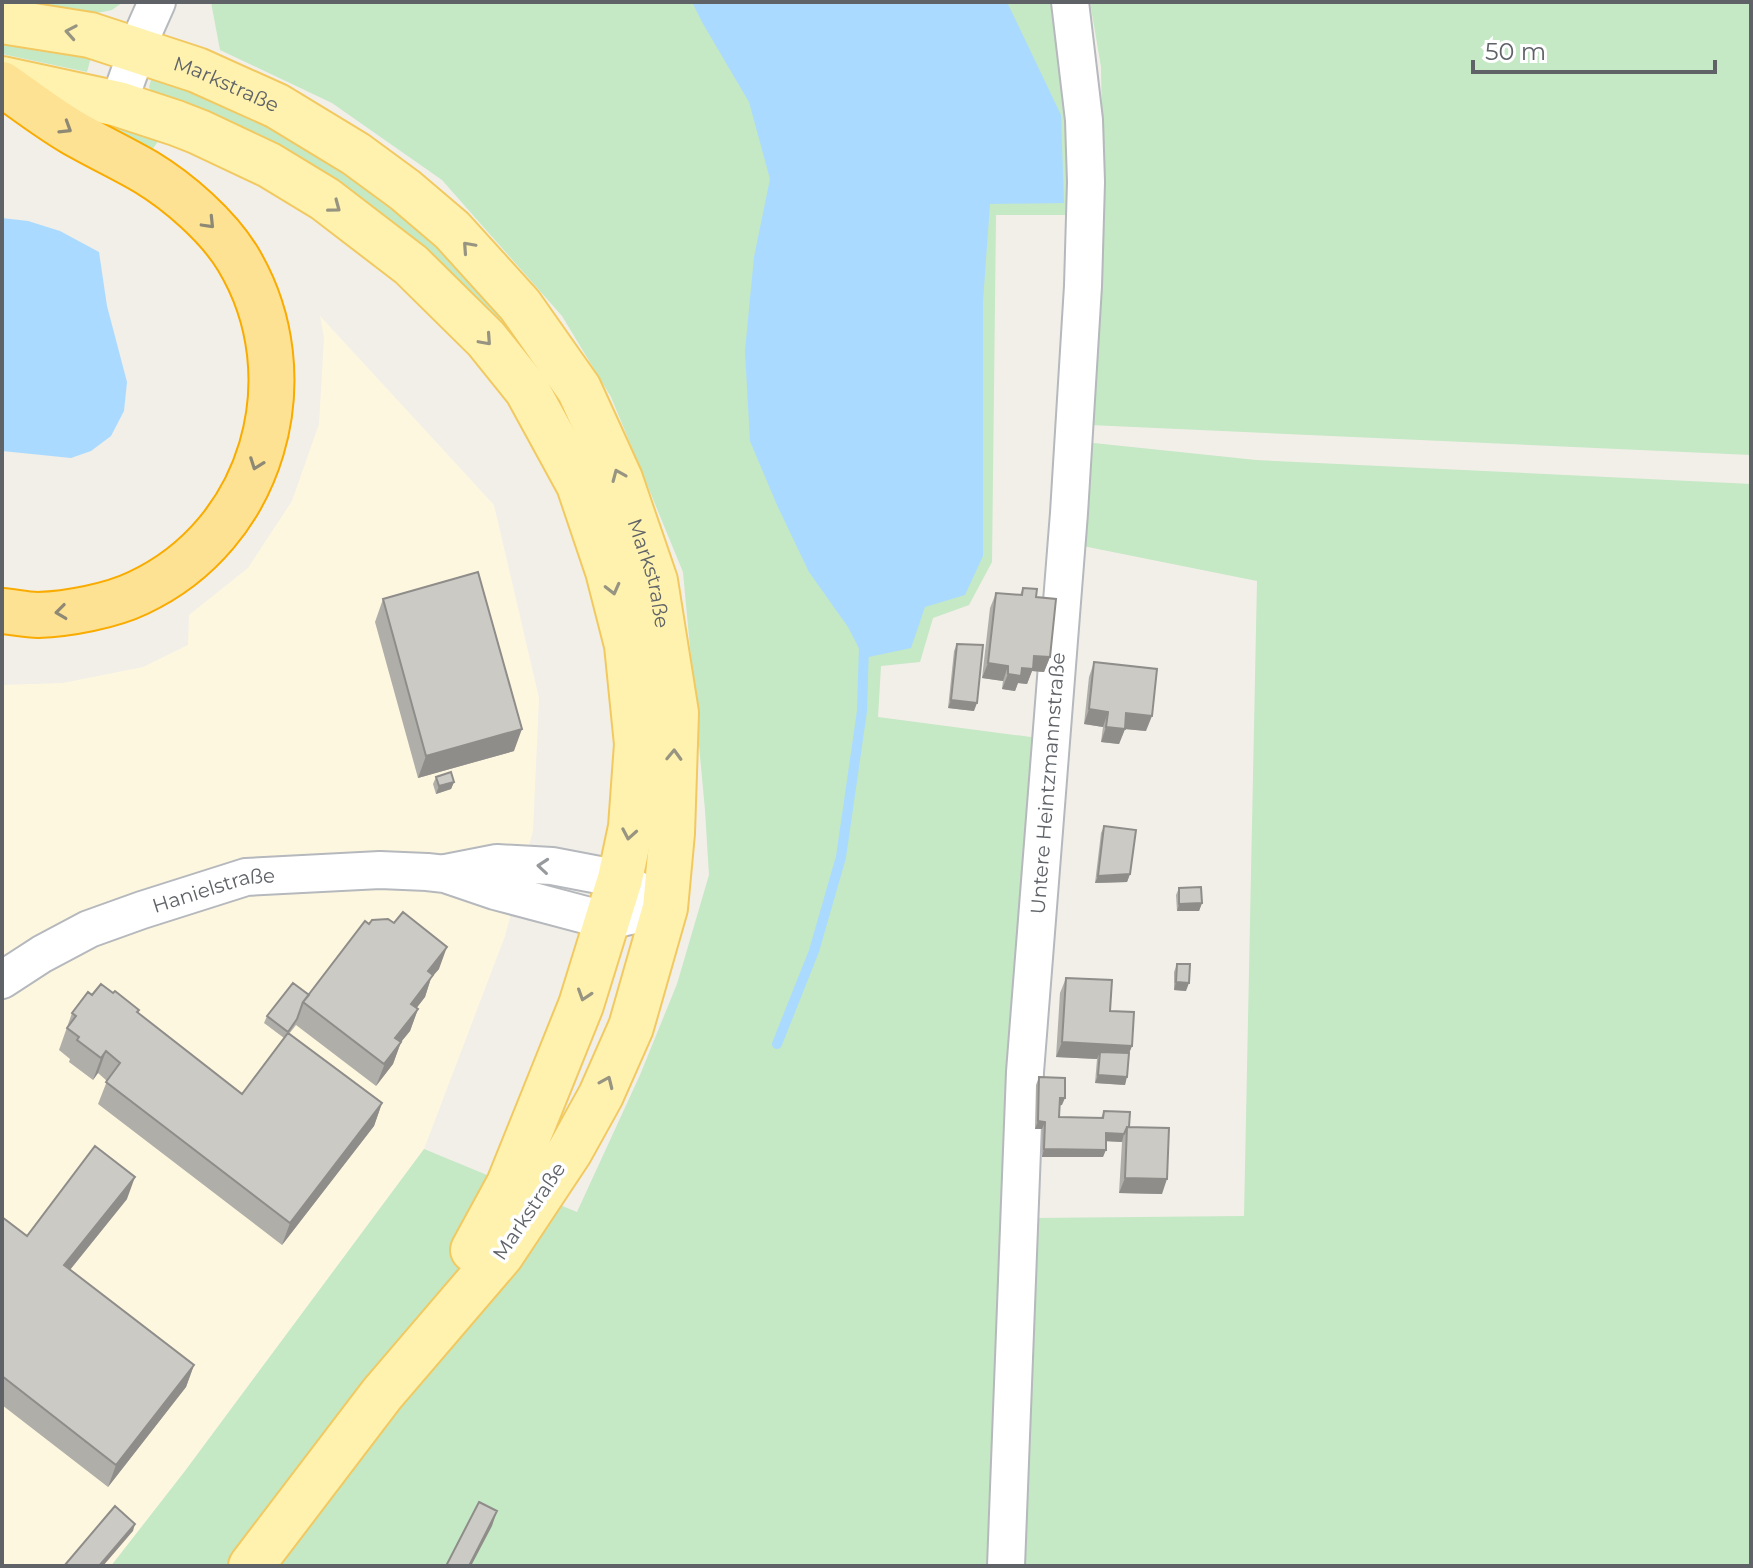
<svg xmlns="http://www.w3.org/2000/svg" width="1753" height="1568" font-family="Montserrat,sans-serif">
<style>
.commercial{fill:#fef7e0}
.green{fill:#c5e8c5}
.water{fill:#aadaff}
.lines{fill:none;stroke-linecap:round;stroke-linejoin:round}
.stream{stroke:#aadaff;stroke-width:10}
.minor-casing{stroke:#b5b8bc;stroke-width:40}
.major-casing{stroke:#f2c960;stroke-width:48}
.highway-casing{stroke:#f9ab00;stroke-width:48}
.minor{stroke:#fff;stroke-width:36}
.major{stroke:#fff2af;stroke-width:44}
.highway{stroke:#fde293;stroke-width:44}
.wall{fill:#afaea9}
.shaded-wall{fill:#8f8d8a}
.building{fill:#cccac5;stroke:#8f8d8a;stroke-width:2}
.oneway{stroke:#979581}
.oneway2{stroke:#8e8975}
.oneway3{stroke:#979a9d}
.labels{text-anchor:middle;dominant-baseline:central;stroke-width:7;stroke-linejoin:round;paint-order:stroke}
.street-label{font-size:20px;fill:#5f6368;stroke:#fff}
</style>
<rect width="100%" height="100%" fill="#f1efe8"/>
<path class="commercial" d="M320 316 494 505 539 698 533 831 505 936 424 1149 185 1471 111 1566H2V685L63 683 143 667 188 645 189 615 248 568 292 501 319 424 324 338Z"/>
<path class="green" d="M17 2H123L112 10 92 14Z
M211 2H1055L1074 110 1070 215H996L992 562 969 605 933 618 920 662 881 666 878 717 1038 738 994 1530 1026 1536 1034 1218 1244 1216 1257 581 1078 545 1084 442 1256 460 1751 484V1566H111L185 1471 424 1149 577 1212 640 1075 677 984 709 875 705 810 683 572 611 397 562 316 442 180 332 103 220 50Z
M1090 2H1751V455L1090 425 1103 188 1101 67Z
M2 36 94 46 87 72 2 54Z
M154 76 268 115 461 259 573 414 648 726 511 352 154 97 149 87 151 80Z
M78 114 159 140 149 154Z"/>
<path class="water" d="M692 2H1007L1061 115 1064 203 990 204 983 301V556L965 595 925 607 911 648 864 658 848 627 809 572 777 505 750 441 745 351 754 257 770 179 749 102 702 22Z
M2 218 28 221 60 231 99 252 107 306 127 382 124 411 111 436 91 451 71 458 2 451Z"/>
<g class="lines">
<path class="stream" d="M777 1044 814 951 841 857 862 711 864 646"/>
<defs>
<g id="minor">
<path d="M118 104 145 29 157 2"/>
<path d="M446 873 497 863 552 866 620 879 641 892"/>
<path id="s1" d="M2 980 42 954 89 929 142 910 246 877 380 870 427 872 445 874 495 891 608 921 665 908"/>
<path id="s2" d="M1006 1566 1025 1072 1069 513 1083 286 1086 182 1084 120 1070 2"/>
</g>
<g id="major">
<path id="s3" d="M2 21 90 35 197 70 277 106 356 154 405 190 452 230 520 305 579 389 620 479 655 581 676 713 672 833 665 908 631 1027 601 1095 570 1151 501 1255 382 1394 251 1566"/>
<path d="M2 79 118 104 176 123 199 132 269 165 325 199 411 265 486 339 527 390 579 485 608 571 627 645 637 744 631 827 620 879 581 1005 509 1184 473 1250"/>
</g>
<path id="highway" d="M2 84C25 100 48 118 72 132 96 146 122 158 146 172 179 192 218 226 238 259 309 377 263 535 138 593 111 606 68 614 38 615 26 615 14 612 2 611"/>
</defs>
<use href="#minor" class="minor-casing"/>
<use href="#major" class="major-casing"/>
<use href="#highway" class="highway-casing"/>
<use href="#minor" class="minor"/>
<use href="#major" class="major"/>
<use href="#highway" class="highway"/>
</g>
<path class="wall" d="M1023 588 1036 597 1050 657 1044 672 1032 671 1027 684 1018 683 1015 691 1002 689 1003 681 982 678 990 608 996 593 1020 595Z
M383 599 514 751 418 778 375 622Z
M957 644 974 711 948 708 954 651Z
M1094 662 1146 731 1125 729 1119 744 1101 742 1103 727 1084 724 1089 677Z
M436 777 454 782 451 789 436 794 433 784Z
M1104 826 1130 874 1127 882 1095 883 1101 833Z
M1179 888 1202 903 1199 911H1177L1176 895Z
M1177 964 1186 991 1174 990V972Z
M439 969 431 978 425 997 416 1008 418 1009 410 1031 401 1042 393 1064 376 1086 296 1025 289 1034 382 1103 374 1126 282 1245 98 1104 107 1081 98 1073 93 1080 69 1062 70 1059 59 1050 72 1013 92 995 113 993 139 1010 138 1013 242 1094 284 1038 264 1023 267 1016 309 995Z
M1066 978 1110 1011 1132 1046 1129 1053 1125 1085 1095 1083 1097 1059 1056 1057 1060 993Z
M1039 1077 1062 1105H1060L1059 1117 1101 1118 1104 1111 1129 1127 1162 1194 1119 1193 1122 1142 1106 1141 1103 1157H1042V1129H1035L1036 1085Z
M127 1199 70 1270 194 1365 186 1387 108 1487 2 1405V1217L27 1236Z"/>
<path class="shaded-wall" d="M1034 656 1050 657 1044 672 1032 671 1027 684 1018 683 1015 691 1002 689 1008 674 1022 668Z
M988 663 1008 666 1003 681 982 678Z
M951 700 977 703 974 711 948 708Z
M1089 709 1108 712 1103 727 1084 724Z
M1126 713 1152 716 1146 731 1125 729 1119 744 1101 742 1106 727Z
M522 729 514 751 418 778 426 756Z
M454 782 451 789 436 794 439 786Z
M1130 874 1127 882 1095 883 1098 876Z
M1202 903 1199 911H1177L1179 904Z
M447 947 439 969 431 978 425 997 403 1026 411 1004 428 971Z
M1176 982 1189 983 1186 991 1174 990Z
M418 1009 410 1031 401 1042 393 1064 376 1086 395 1038Z
M1062 1042 1132 1046 1126 1061 1100 1052 1097 1059 1056 1057Z
M106 1051 98 1073 93 1080 101 1058Z
M1098 1075 1127 1077 1125 1085 1095 1083Z
M1060 1098H1065L1062 1105 1057 1106Z
M382 1103 374 1126 282 1245 290 1223Z
M1038 1121 1045 1122 1042 1129H1035Z
M1106 1133 1124 1134 1122 1142 1103 1141Z
M1044 1149 1106 1150 1103 1157H1042Z
M135 1177 127 1199 56 1287 64 1265Z
M1125 1178 1167 1179 1162 1194 1119 1193Z
M194 1365 186 1387 108 1487 116 1465Z
M497 1511 492 1526 471 1566H469Z
M135 1524 133 1531 103 1566H99Z"/>
<path class="building" d="M478 572 522 729 426 756 383 599Z
M1023 588 1037 589 1036 597 1056 599 1050 657 1034 656 1033 669 1022 668 1021 676 1008 674V666L988 663 996 593 1022 595Z
M957 644 983 645 977 703 951 700Z
M1094 662 1157 669 1152 716 1126 713 1125 729 1106 727 1108 712 1089 709Z
M451 772 454 782 439 786 436 777Z
M1104 826 1136 830 1130 874 1098 876Z
M1201 887 1202 903 1179 904V888Z
M403 912 447 947 428 971 433 975 411 1004 418 1009 395 1038 401 1042 384 1064 303 1002 365 921 369 924 372 920 388 919 394 923Z
M1177 964H1190L1189 983 1176 982Z
M1066 978 1112 980 1110 1011 1134 1012 1132 1046 1062 1042Z
M293 983 309 995 303 1002 297 1019 288 1032 267 1016Z
M101 984 113 993 115 991 139 1010 137 1012 242 1094 288 1033 382 1103 290 1223 106 1082 120 1063 106 1051 101 1058 77 1040 79 1037 67 1028 76 1016 72 1013 88 992 92 995Z
M1100 1052 1129 1053 1127 1077 1098 1075Z
M1039 1077 1065 1078V1098H1060L1059 1117 1103 1118 1104 1111 1130 1112 1129 1127H1127L1124 1134 1106 1133V1150L1044 1149 1045 1122 1038 1121Z
M1127 1127 1169 1128 1167 1179 1125 1178Z
M95 1146 135 1177 64 1265 194 1365 116 1465 2 1376V1217L27 1236Z
M479 1502 497 1511 469 1566H446Z
M115 1506 135 1524 99 1566H64Z"/>
<defs><path id="oneway-chevron" d="M-2-3.5L2.5 0L-2 3.5" fill="none" stroke-width="1.6" stroke-linecap="round" stroke-linejoin="round" transform="scale(2)"/></defs>
<g class="oneway">
<use href="#oneway-chevron" transform="translate(71 32) rotate(-170)"/>
<use href="#oneway-chevron" transform="translate(335 207) rotate(37)"/>
<use href="#oneway-chevron" transform="translate(468 247) rotate(-132)"/>
<use href="#oneway-chevron" transform="translate(486 340) rotate(48)"/>
<use href="#oneway-chevron" transform="translate(618 475) rotate(-113)"/>
<use href="#oneway-chevron" transform="translate(613 589) rotate(76)"/>
<use href="#oneway-chevron" transform="translate(674 755) rotate(-88)"/>
<use href="#oneway-chevron" transform="translate(629 834) rotate(100)"/>
<use href="#oneway-chevron" transform="translate(584 995) rotate(108)"/>
<use href="#oneway-chevron" transform="translate(607 1082) rotate(-66)"/>
</g>
<g class="oneway2">
<use href="#oneway-chevron" transform="translate(66 128) rotate(32)"/>
<use href="#oneway-chevron" transform="translate(209 223) rotate(46)"/>
<use href="#oneway-chevron" transform="translate(256 464) rotate(110)"/>
<use href="#oneway-chevron" transform="translate(61 612) rotate(173)"/>
</g>
<use class="oneway3" href="#oneway-chevron" transform="translate(543 866) rotate(-175)"/>
<g class="labels">
<g class="street-label">
<text stroke="none"><textPath href="#s3" startOffset="234">Markstraße</textPath></text>
<text stroke="none"><textPath href="#s3" startOffset="906">Markstraße</textPath></text>
<text stroke="none"><textPath href="#s2" startOffset="784">Untere Heintzmannstraße</textPath></text>
<text stroke="none"><textPath href="#s1" startOffset="232">Hanielstraße</textPath></text>
<text transform="translate(529 1211) rotate(-56)">Markstraße</text>
</g>
</g>
<rect width="1753" height="1568" fill="none" stroke="#5f6368" stroke-width="8"/>
<path d="M1473 60v12h242v-12" fill="none" stroke="#5f6368" stroke-width="4"/>
<text x="1485" y="60" font-size="24" fill="#5f6368" stroke="#ffffff" stroke-width="6" paint-order="stroke">50 m</text>
</svg>
